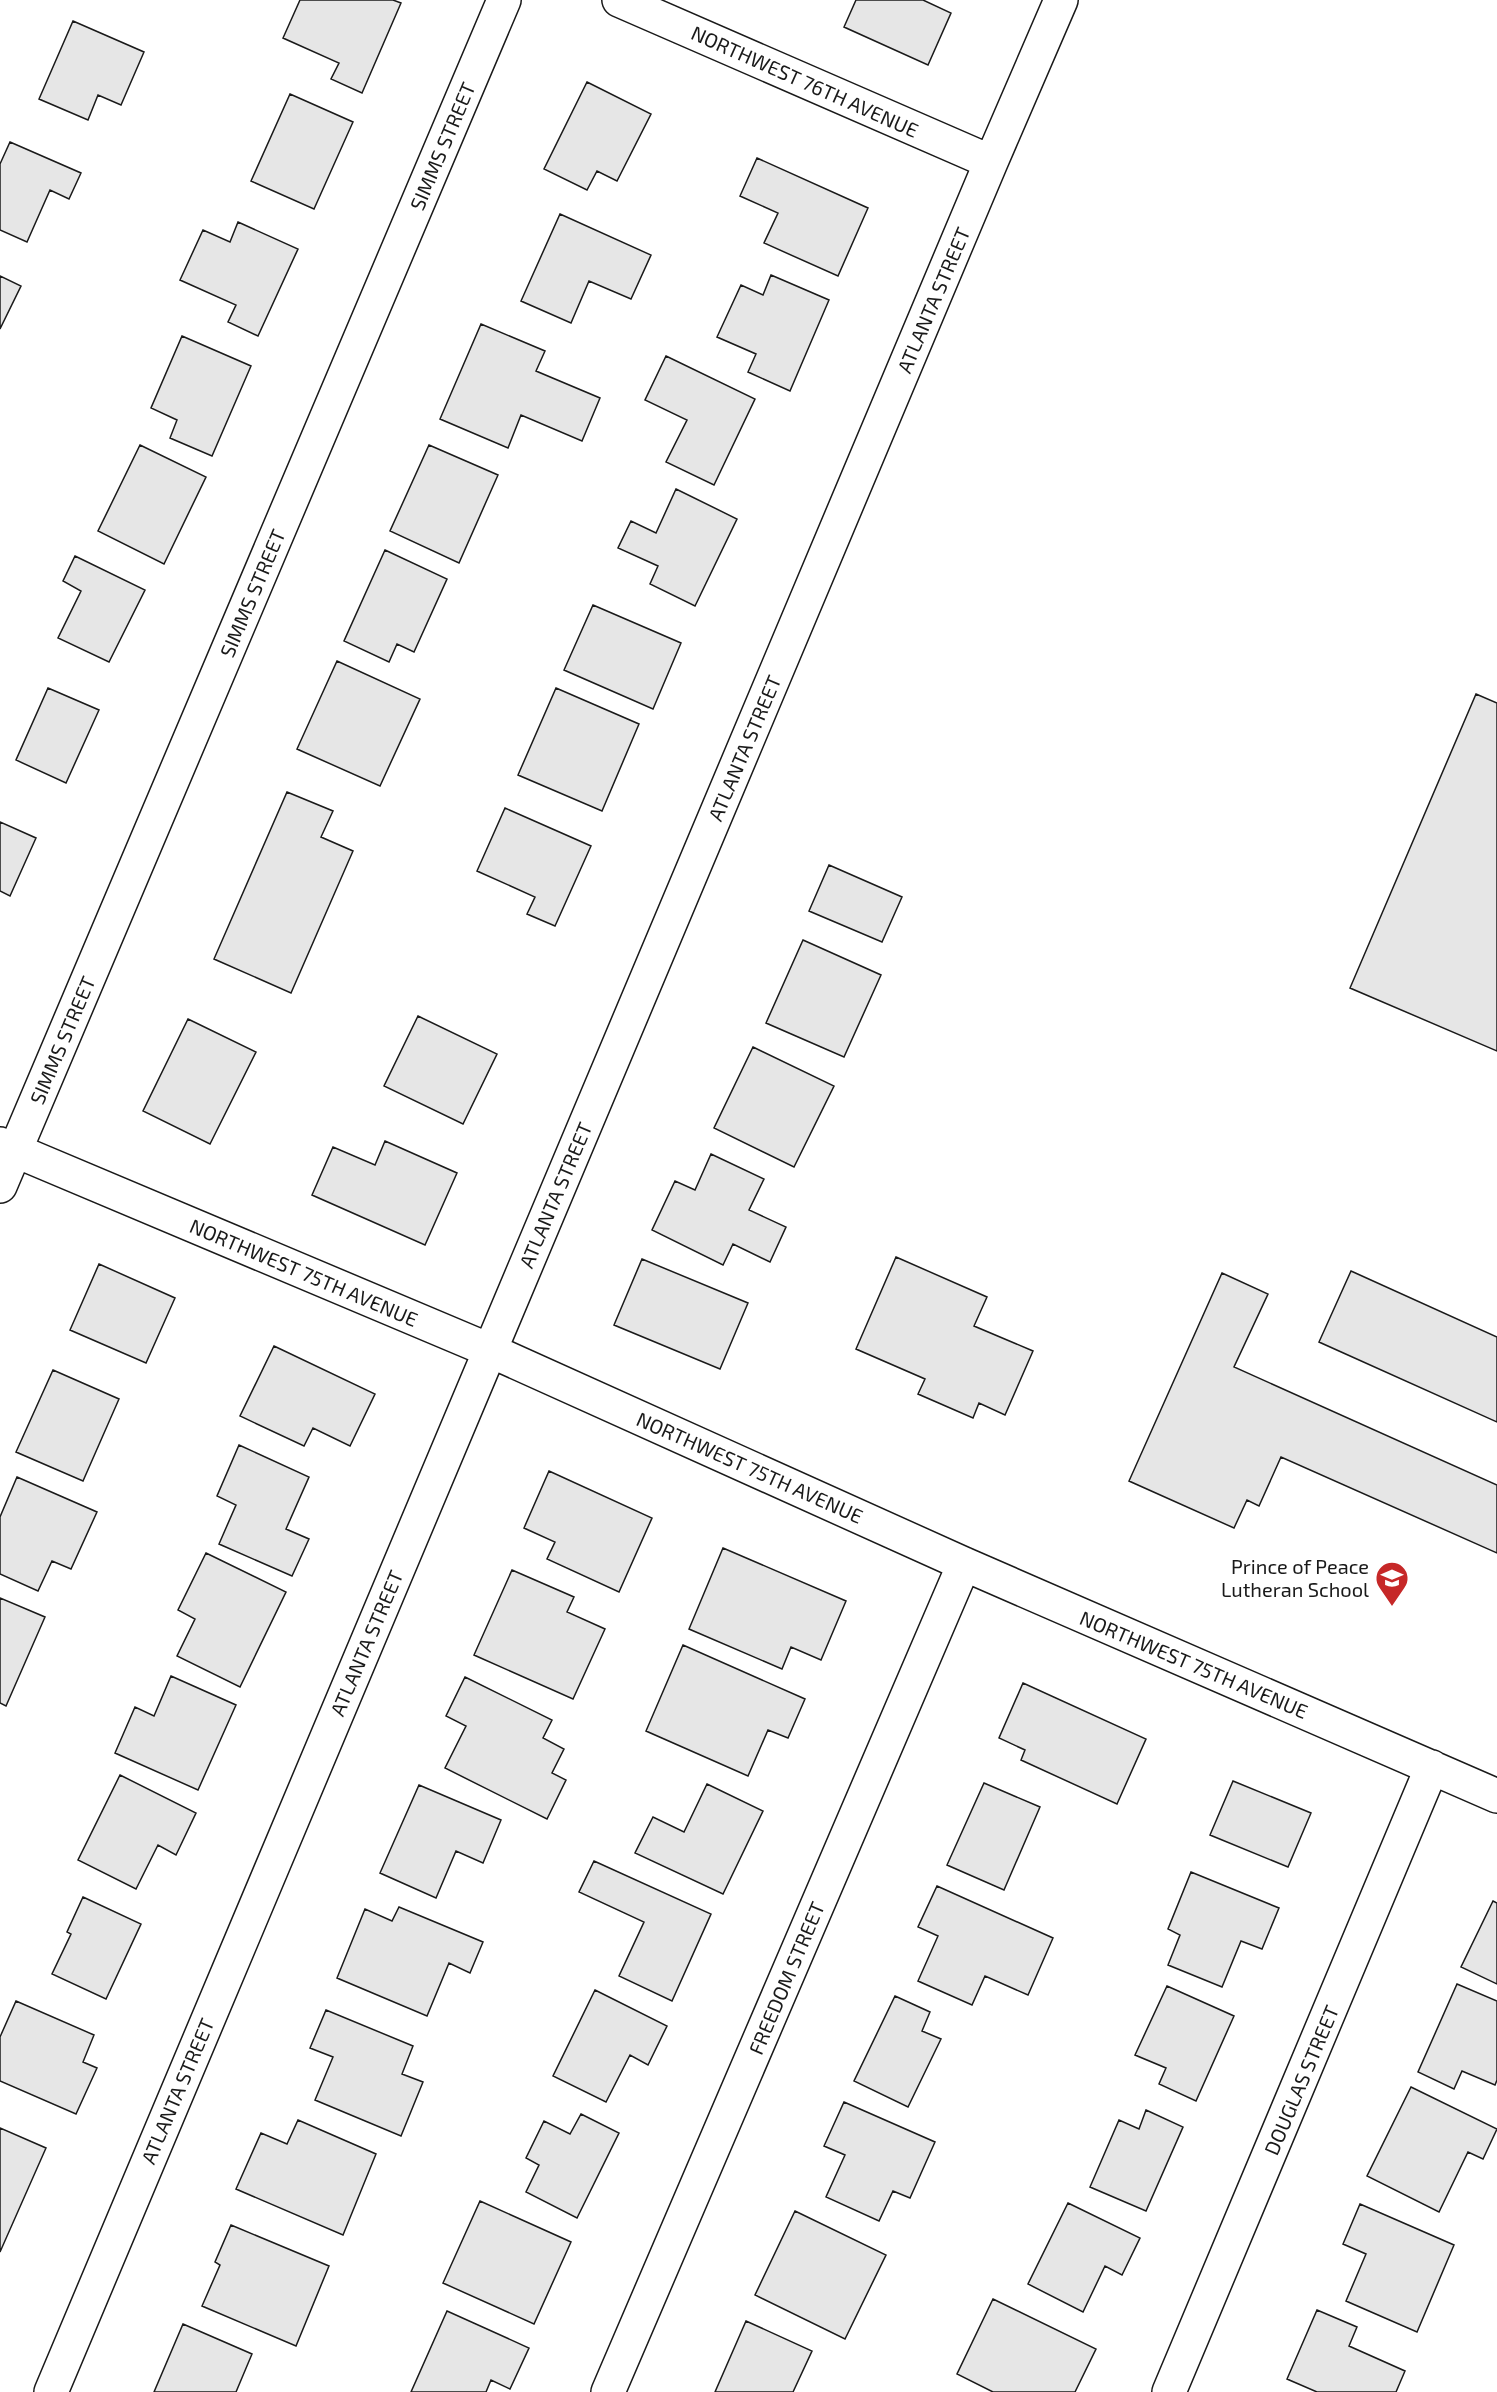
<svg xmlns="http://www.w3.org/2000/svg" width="1497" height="2392" font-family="'Exo 2',sans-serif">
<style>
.building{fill:#e6e6e6;stroke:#1a1a1a;stroke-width:1.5}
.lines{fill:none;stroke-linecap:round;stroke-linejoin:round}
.minor-casing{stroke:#1a1a1a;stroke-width:36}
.minor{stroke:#fff;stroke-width:33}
.labels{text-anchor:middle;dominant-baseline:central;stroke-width:4.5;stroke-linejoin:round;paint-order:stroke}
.street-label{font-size:20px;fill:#1a1a1a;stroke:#fff}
.poi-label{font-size:20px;fill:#1a1a1a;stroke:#fff;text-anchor:end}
</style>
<rect width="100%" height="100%" fill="#fff"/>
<path class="building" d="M300 0H393L401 3 362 93 331 79 339 63 283 38Z
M856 0H923L951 13 928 65 844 27Z
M73 21 144 52 121 105 98 95 88 120 39 99Z
M587 82 651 114 617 181 597 171 587 190 544 169Z
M290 94 353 122 314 209 251 181Z
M10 142 81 173 69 199 50 190 27 242 0 230V164Z
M757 158 868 208 838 276 764 243 778 213 740 196Z
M560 214 651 255 631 299 589 281 571 323 521 301Z
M238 222 298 249 258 336 228 322 236 305 180 280 203 230 230 242Z
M771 275 829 300 790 391 748 372 756 354 717 337 741 285 763 295Z
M0 276 21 286 0 329Z
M481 324 545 351 536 371 600 398 582 441 521 415 508 448 440 419Z
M182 336 251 366 212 456 170 438 177 420 151 408Z
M666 356 755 399 714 485 666 462 687 420 645 400Z
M140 445 206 477 164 564 98 531Z
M429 445 498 475 459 563 390 531Z
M676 489 737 519 695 606 650 584 658 566 618 548 631 521 656 533Z
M385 550 447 579 414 652 397 644 389 662 344 641Z
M75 556 145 590 109 662 58 638 81 591 63 581Z
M593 605 681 643 653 709 564 670Z
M337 661 420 699 380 786 297 749Z
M48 688 99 710 66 783 16 760Z
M556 688 639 724 602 811 518 775Z
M1476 694 1497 703V1051L1350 988Z
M287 792 333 811 321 837 353 851 291 993 214 959Z
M505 808 591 846 555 926 527 914 535 897 477 871Z
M0 822 36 838 10 896 0 891Z
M829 865 902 897 882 942 809 911Z
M803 940 881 975 844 1057 766 1023Z
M418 1016 497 1054 463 1124 384 1086Z
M188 1019 256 1052 210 1144 143 1111Z
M753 1047 834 1086 794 1167 714 1128Z
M385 1141 457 1173 425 1245 312 1195 333 1147 375 1165Z
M711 1154 764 1179 749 1210 786 1227 770 1262 733 1244 723 1265 652 1230 675 1181 695 1190Z
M896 1257 987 1297 974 1326 1033 1351 1005 1415 979 1403 973 1418 918 1394 925 1379 856 1349Z
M642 1259 748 1303 720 1369 614 1325Z
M99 1264 175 1298 146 1363 70 1330Z
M1351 1271 1497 1337V1422L1319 1342Z
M1222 1273 1268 1294 1234 1367 1497 1485V1553L1281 1457 1259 1506 1247 1500 1234 1528 1129 1481Z
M274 1346 375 1394 350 1446 313 1428 304 1446 240 1416Z
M53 1370 119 1399 83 1481 16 1452Z
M239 1445 309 1477 286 1529 309 1539 292 1576 219 1544 236 1505 217 1496Z
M549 1471 652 1518 619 1592 547 1559 555 1542 524 1528Z
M17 1477 97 1512 71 1569 52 1561 38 1591 0 1574V1517Z
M723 1548 846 1601 821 1660 791 1647 782 1669 689 1629Z
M206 1553 286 1592 240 1687 177 1656 195 1619 178 1610Z
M512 1570 574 1597 567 1612 605 1629 573 1699 474 1655Z
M0 1598 45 1617 6 1706 0 1703Z
M683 1645 805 1699 788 1738 768 1730 748 1776 646 1731Z
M171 1676 236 1705 198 1790 115 1753 135 1707 154 1716Z
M465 1677 552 1720 543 1738 564 1749 552 1773 566 1780 547 1819 445 1768 466 1726 446 1716Z
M1023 1683 1146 1739 1117 1804 1021 1760 1025 1750 999 1738Z
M120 1775 196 1813 176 1855 158 1845 136 1889 78 1860Z
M1233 1781 1311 1813 1288 1867 1210 1835Z
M984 1783 1040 1807 1004 1890 947 1865Z
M707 1784 763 1811 723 1894 635 1853 653 1817 684 1832Z
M419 1785 501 1820 483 1863 456 1851 436 1898 380 1873Z
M594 1861 711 1914 672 2001 619 1976 644 1922 579 1892Z
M1191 1872 1279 1908 1262 1949 1241 1941 1222 1987 1168 1965 1180 1935 1168 1929Z
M937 1886 1053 1938 1028 1995 985 1976 972 2005 918 1981 938 1936 918 1927Z
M83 1897 141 1924 106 1999 52 1974 71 1934 67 1932Z
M1493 1901 1497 1903V1984L1461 1967Z
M399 1907 483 1942 470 1973 449 1963 427 2016 337 1978 365 1909 392 1921Z
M1457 1984 1497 2001V2080L1495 2085 1462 2071 1454 2089 1418 2072Z
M1167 1986 1234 2016 1196 2101 1159 2084 1166 2068 1135 2055Z
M595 1990 667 2026 648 2065 630 2055 606 2102 553 2076Z
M895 1996 930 2012 922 2031 941 2039 908 2107 854 2081Z
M16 2001 94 2035 83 2062 97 2068 76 2114 0 2081V2037Z
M326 2010 413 2046 402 2074 423 2082 401 2136 315 2100 333 2057 310 2048Z
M1411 2087 1497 2129 1483 2159 1468 2152 1439 2212 1367 2176Z
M844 2102 935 2142 910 2198 893 2191 879 2221 826 2197 845 2155 824 2146Z
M1146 2110 1183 2127 1146 2211 1090 2187 1119 2120 1139 2129Z
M581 2114 619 2133 577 2218 526 2192 539 2165 526 2158 544 2121 570 2134Z
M298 2120 376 2154 343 2235 236 2189 261 2133 287 2144Z
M0 2128 46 2148 0 2252Z
M480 2201 571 2242 534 2324 443 2283Z
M1068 2203 1140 2238 1122 2275 1105 2266 1083 2312 1028 2284Z
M1360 2204 1454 2245 1417 2332 1346 2301 1366 2254 1343 2244Z
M795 2211 886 2255 845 2339 755 2295Z
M231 2225 329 2266 296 2346 202 2306 220 2265 215 2262Z
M993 2299 1096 2349 1075 2392H993L957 2374Z
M1317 2310 1357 2327 1349 2346 1405 2371 1396 2392H1317L1287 2379Z
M447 2311 529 2348 510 2389 491 2380 486 2392H411Z
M746 2321 812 2351 793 2392H715Z
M183 2324 252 2354 236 2392H154Z"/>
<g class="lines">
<defs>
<path id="minor" d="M619 0 991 162
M0 1144 489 1350 964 1564 1497 1796
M0 1186 504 0
M51 2392 991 162 1061 0
M608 2392 964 1564
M1169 2392 1432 1767"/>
</defs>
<use href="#minor" class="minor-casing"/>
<use href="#minor" class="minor"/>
</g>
<defs>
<symbol id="school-pin" viewBox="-11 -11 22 30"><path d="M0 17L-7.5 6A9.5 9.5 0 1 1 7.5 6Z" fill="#c62828" stroke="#fff"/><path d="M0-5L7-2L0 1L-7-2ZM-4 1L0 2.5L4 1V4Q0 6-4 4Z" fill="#fff"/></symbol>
</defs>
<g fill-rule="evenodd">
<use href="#school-pin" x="1373" y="1559" width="38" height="52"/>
</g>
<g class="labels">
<g class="street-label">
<text transform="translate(805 81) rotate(24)">NORTHWEST 76TH AVENUE</text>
<text transform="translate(442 146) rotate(-67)">SIMMS STREET</text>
<text transform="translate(933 300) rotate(-67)">ATLANTA STREET</text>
<text transform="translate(252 593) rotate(-67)">SIMMS STREET</text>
<text transform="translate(744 748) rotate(-67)">ATLANTA STREET</text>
<text transform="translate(62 1040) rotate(-67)">SIMMS STREET</text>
<text transform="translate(555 1195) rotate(-67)">ATLANTA STREET</text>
<text transform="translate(304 1272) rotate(23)">NORTHWEST 75TH AVENUE</text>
<text transform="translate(750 1467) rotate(24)">NORTHWEST 75TH AVENUE</text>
<text transform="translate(366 1643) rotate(-67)">ATLANTA STREET</text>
<text transform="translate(1194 1664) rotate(23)">NORTHWEST 75TH AVENUE</text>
<text transform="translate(786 1978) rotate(-67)">FREEDOM STREET</text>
<text transform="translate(1301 2080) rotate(-67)">DOUGLAS STREET</text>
<text transform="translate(177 2091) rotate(-67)">ATLANTA STREET</text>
</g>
<g class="poi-label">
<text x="1369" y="1566">Prince of Peace<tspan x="1369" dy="23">Lutheran School</tspan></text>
</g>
</g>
</svg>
